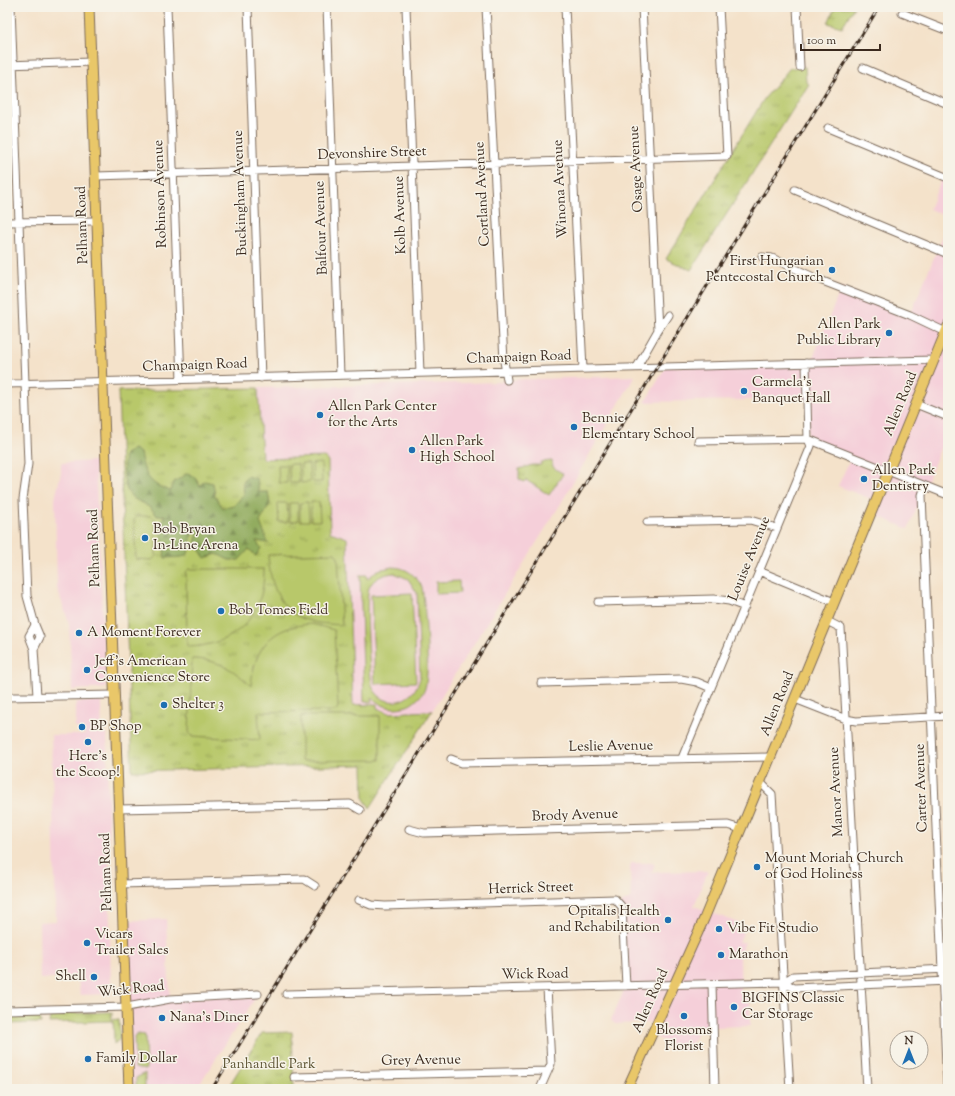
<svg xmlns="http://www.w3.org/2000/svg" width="955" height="1096" font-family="'Sorts Mill Goudy',serif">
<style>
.built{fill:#f5cfd9}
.grass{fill:url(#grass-tufts);stroke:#7a7944}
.forest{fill:url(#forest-firs);stroke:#666b3e}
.garden{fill:#b8c86a;stroke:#7a7944;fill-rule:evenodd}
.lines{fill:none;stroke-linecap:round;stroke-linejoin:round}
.minor-casing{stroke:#7c6a5a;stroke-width:9}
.major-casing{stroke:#7c6a5a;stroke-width:11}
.minor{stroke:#fff;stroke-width:7}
.major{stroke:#e9c769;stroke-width:9}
.rail-casing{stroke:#3b2a1e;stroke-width:3}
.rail{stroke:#f7f3e8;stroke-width:1.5;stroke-dasharray:4.5;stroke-linecap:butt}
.poi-dot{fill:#1f6fb2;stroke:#f7f3e8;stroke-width:1.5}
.labels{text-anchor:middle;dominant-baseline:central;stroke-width:3;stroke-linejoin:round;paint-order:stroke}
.street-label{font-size:14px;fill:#3b2a1e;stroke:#f7f3e8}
.poi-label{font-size:14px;fill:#3b2a1e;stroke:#f7f3e8;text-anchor:start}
.park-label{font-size:14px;fill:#5a5231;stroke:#f7f3e8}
</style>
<defs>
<pattern id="grass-tufts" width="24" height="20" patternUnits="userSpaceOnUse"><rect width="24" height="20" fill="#b8c86a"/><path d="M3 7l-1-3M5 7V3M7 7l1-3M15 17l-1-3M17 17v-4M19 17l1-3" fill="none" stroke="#97a357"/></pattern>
<pattern id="forest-firs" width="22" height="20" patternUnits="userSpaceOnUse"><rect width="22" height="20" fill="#92ac5e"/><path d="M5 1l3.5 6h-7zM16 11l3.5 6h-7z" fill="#788c4d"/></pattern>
</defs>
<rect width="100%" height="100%" fill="#f7f3e8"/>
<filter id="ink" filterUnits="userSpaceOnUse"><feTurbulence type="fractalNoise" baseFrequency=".025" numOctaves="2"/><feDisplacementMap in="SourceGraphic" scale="8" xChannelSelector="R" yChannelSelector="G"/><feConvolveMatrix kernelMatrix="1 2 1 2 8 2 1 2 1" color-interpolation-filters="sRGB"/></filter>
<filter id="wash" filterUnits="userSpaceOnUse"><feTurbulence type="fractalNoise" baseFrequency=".012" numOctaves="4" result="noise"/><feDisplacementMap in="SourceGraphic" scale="16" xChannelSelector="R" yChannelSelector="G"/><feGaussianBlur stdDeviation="0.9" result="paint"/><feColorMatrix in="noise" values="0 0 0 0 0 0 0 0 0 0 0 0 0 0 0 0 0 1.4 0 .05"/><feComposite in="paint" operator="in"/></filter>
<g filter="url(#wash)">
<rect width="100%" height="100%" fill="#f4e2ca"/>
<path class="built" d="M943 176 948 178V217L929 209Z
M948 224V429L908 529 871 513 876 501 838 486 851 457 808 439 807 399 645 402 666 367 811 363 841 288 910 315Z
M635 376 560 505 432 711 389 713 377 708V704L353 705 347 538 330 532 328 461 324 457 262 459 258 388 503 382V380Z
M95 461 106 688 72 690 69 623 57 588 55 499 61 473V463Z
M101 701 102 734H107L111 994 80 995 78 978 40 979 39 922 56 921 51 735H86L74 726 76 723V702Z
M630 863H655L652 872 708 871 694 906 746 926 739 942H745L740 955 741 996 750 997V1026L713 1027V1032H697L688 1052 651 1035 656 1022 615 1024 611 1020 626 986 620 903 631 899Z
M166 919 170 999 258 994 196 1089H129L123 921Z"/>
<path class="grass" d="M835 7H854L842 27 828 23Z
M805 67 806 82 809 84 691 270 666 259 764 99 790 68Z
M258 388 262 459 325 457 328 461 330 532 347 538 353 705 377 704V708L389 713 432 711 370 808 364 799 363 765 132 771 118 391Z
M552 461 553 467 563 474 549 495 526 480 524 482 519 479V469L532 465H541V462Z
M112 1012V1021L49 1023 50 1017 55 1014Z
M35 1014 40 1017 41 1023 7 1024V1015Z
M113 1019 119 1020 120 1039 114 1044Z
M292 1032 294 1089H227L262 1033Z
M138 1034 145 1035 146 1070 135 1068 134 1037Z
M145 1073V1089H136V1078Z"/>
<path class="forest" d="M134 449 140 453C144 474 149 485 171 491L174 482 188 473 195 477 200 486 204 481 213 483 215 496 223 508 234 506 244 494 243 483 247 476 257 479 259 492H268L270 504 260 522 268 543 256 541 261 548 256 556 249 549 239 560H229L217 554 205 558 195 543 198 532 193 531 188 554 182 557 165 558 163 541 159 527 165 515 157 516C152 508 146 504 138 501 121 493 123 469 125 454Z"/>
<path class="garden" d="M321 463 322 482H313L312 464Z
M289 464H298L299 483H290Z
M301 464H309L310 482 301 483Z
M278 465H287V483H279Z
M308 502 309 521H300V503Z
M311 502H319L320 521H311Z
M278 503H287L288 522H279Z
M289 503H298V521L290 522Z
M137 516H151L155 519 156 556 152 560 136 559 134 520Z
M335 553 338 557 342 625C330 624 318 624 307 620 278 611 270 582 268 555Z
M392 567C406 567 416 575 422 587 425 605 431 677 424 691 419 699 411 706 403 707 391 710 381 706 372 698V702H364L360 575H367V579L378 570ZM394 573 408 579 417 593 420 678C415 701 386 712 373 688 369 679 365 598 369 588 373 578 384 574 394 573Z
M189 569H264C265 617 234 646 187 647L186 572Z
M459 581 460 593 436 594V582Z
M412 593 416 682 375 684 371 595Z
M312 624 334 630 338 707 336 711 258 712 260 740 192 736 189 732 192 659C216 659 234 669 251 686 254 647 272 626 312 624Z
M301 716H380V760L301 761Z"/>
</g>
<g filter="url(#ink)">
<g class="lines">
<defs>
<path id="minor" d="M11 7 28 464 23 499 27 596 35 625 40 637 34 649
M167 7 181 380
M248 7 261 378
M327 7 340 375
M406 7 420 373
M486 7 504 361 507 380
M565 7 583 369
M797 7 800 67
M902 13 948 31
M7 65 91 62
M863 68 948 104
M828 128 948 178
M96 176 727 156 719 7
M795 190 948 254
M7 222 97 221
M762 257 772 258 820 280 910 315 948 333
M658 330 668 315
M637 367 658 330 642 7
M7 384 934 360
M916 404 948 417
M698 441 808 439 948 495
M925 486 922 495 947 1089
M647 522 750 520 777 528
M759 571 834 602
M598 602 714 599 729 601 745 607
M827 621 841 628 867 1089
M35 625 29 636 34 649 37 696
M541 683 681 679 697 682 711 688
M7 697 114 695
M795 699 846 719 856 721 948 716
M682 758 811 446 808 439 806 363
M451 759 461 763 771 757
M761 783 772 794 790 1089
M118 809 350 804 360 810
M409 829 424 833 728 825 741 829
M121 884 304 879 315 886
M359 900 371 905 385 906 615 899 622 907 626 986
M784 982 793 976 948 969
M712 984 715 1089
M286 994 784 982 794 988 948 981
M7 1010 127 1007 170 999 258 994
M294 1077 548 1071
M540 1089 551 1064 547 988"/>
<path id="major" d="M89 7 129 1089
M627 1089 704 919 948 326"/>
</defs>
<use href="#minor" class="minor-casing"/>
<use href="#major" class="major-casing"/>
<use href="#minor" class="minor"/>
<use href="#major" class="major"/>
<defs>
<path id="rail" d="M212 1089 879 7"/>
</defs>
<use href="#rail" class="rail-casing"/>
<use href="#rail" class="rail"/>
</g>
</g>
<g class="poi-dot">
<circle cx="832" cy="270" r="4"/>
<circle cx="889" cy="333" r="4"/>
<circle cx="744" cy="391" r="4"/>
<circle cx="320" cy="415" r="4"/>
<circle cx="574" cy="427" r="4"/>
<circle cx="412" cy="450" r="4"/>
<circle cx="864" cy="479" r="4"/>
<circle cx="145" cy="538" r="4"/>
<circle cx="221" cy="611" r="4"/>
<circle cx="79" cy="633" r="4"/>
<circle cx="87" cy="670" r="4"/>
<circle cx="164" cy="705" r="4"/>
<circle cx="82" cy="727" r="4"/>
<circle cx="88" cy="742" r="4"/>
<circle cx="757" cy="867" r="4"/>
<circle cx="668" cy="920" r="4"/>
<circle cx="719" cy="929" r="4"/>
<circle cx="87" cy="943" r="4"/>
<circle cx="721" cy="955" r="4"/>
<circle cx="94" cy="977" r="4"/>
<circle cx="734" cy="1007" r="4"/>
<circle cx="684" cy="1016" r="4"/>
<circle cx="162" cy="1018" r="4"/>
<circle cx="88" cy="1059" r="4"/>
</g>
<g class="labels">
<g class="street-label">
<text transform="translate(372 154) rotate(-2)">Devonshire Street</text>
<text transform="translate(637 169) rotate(-93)">Osage Avenue</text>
<text transform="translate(561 189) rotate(-93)">Winona Avenue</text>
<text transform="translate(241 193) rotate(-92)">Buckingham Avenue</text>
<text transform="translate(161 194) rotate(-92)">Robinson Avenue</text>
<text transform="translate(483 194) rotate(-93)">Cortland Avenue</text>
<text transform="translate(401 215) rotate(-92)">Kolb Avenue</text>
<text transform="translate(83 225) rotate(-92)">Pelham Road</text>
<text transform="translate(322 228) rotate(-92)">Balfour Avenue</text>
<text transform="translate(519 358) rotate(-2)">Champaign Road</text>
<text transform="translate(195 366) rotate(-2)">Champaign Road</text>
<text transform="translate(901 404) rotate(-68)">Allen Road</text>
<text transform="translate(95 548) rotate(-92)">Pelham Road</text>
<text transform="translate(750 559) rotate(-68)">Louise Avenue</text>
<text transform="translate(778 704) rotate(-68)">Allen Road</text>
<text transform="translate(611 747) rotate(-1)">Leslie Avenue</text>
<text transform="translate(922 788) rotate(-92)">Carter Avenue</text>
<text transform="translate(837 792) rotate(-93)">Manor Avenue</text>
<text transform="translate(575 816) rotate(-2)">Brody Avenue</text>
<text transform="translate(107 872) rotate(-92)">Pelham Road</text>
<text transform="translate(531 889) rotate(-2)">Herrick Street</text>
<text transform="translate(535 975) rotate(-1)">Wick Road</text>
<text transform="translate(131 990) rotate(-6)">Wick Road</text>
<text transform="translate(651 1001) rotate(-66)">Allen Road</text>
<text transform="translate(421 1061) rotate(-1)">Grey Avenue</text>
</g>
<g class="poi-label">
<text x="824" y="262" text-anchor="end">First Hungarian<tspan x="824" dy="16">Pentecostal Church</tspan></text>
<text x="881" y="325" text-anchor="end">Allen Park<tspan x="881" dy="16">Public Library</tspan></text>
<text x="752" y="383">Carmela's<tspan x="752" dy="16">Banquet Hall</tspan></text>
<text x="328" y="407">Allen Park Center<tspan x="328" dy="16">for the Arts</tspan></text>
<text x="582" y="419">Bennie<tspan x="582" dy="16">Elementary School</tspan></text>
<text x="420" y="442">Allen Park<tspan x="420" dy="16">High School</tspan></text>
<text x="872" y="471">Allen Park<tspan x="872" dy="16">Dentistry</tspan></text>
<text x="153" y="530">Bob Bryan<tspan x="153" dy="16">In-Line Arena</tspan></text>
<text x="229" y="611">Bob Tomes Field</text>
<text x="87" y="633">A Moment Forever</text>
<text x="95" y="662">Jeff's American<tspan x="95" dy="16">Convenience Store</tspan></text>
<text x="172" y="705">Shelter 3</text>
<text x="90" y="727">BP Shop</text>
<text x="88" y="757" text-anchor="middle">Here's<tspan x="88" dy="16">the Scoop!</tspan></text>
<text x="765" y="859">Mount Moriah Church<tspan x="765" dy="16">of God Holiness</tspan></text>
<text x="660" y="912" text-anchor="end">Opitalis Health<tspan x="660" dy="16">and Rehabilitation</tspan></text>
<text x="727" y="929">Vibe Fit Studio</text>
<text x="95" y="935">Vicars<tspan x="95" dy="16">Trailer Sales</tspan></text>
<text x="729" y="955">Marathon</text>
<text x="86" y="977" text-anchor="end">Shell</text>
<text x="742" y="999">BIGFINS Classic<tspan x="742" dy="16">Car Storage</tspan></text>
<text x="170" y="1018">Nana's Diner</text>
<text x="684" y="1031" text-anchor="middle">Blossoms<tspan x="684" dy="16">Florist</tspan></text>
<text x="96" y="1059">Family Dollar</text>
</g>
<g class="park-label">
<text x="269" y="1065">Panhandle Park</text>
</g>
</g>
<rect width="955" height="1096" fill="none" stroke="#f7f3e8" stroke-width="24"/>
<g transform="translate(909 1050)"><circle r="19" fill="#f7f3e8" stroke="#aca397"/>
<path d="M0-3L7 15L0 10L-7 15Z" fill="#1f6fb2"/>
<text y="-6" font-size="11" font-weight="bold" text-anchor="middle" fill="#3b2a1e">N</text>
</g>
<path d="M801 44v6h79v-6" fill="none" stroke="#3b2a1e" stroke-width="2"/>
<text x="807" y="44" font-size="12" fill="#3b2a1e" stroke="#f7f3e8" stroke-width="3" paint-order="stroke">100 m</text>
</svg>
